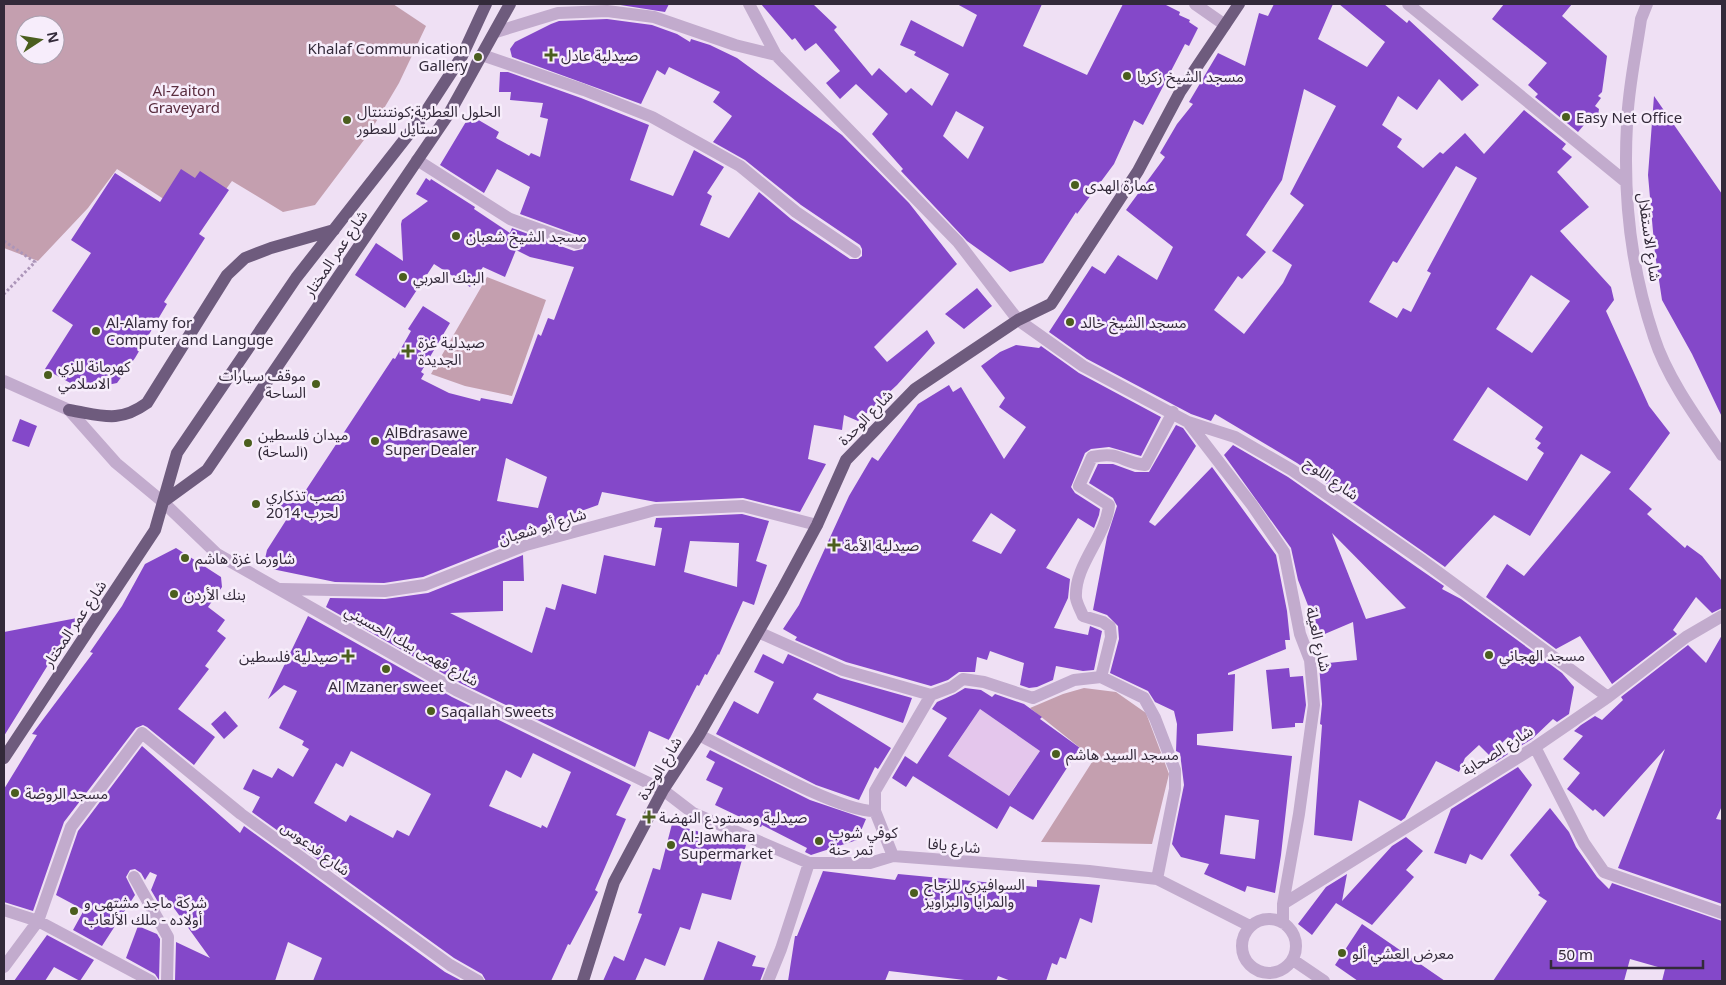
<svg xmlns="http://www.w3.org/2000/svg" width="1726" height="985" font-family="'Noto Sans','Noto Sans Arabic',sans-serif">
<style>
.green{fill:#c49faf;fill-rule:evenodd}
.plaza{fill:#e4c6ec}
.building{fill:#8448c9;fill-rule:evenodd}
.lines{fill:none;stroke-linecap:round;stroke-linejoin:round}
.path{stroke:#ac95b9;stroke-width:3;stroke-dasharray:2.5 2.5;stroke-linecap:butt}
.minor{stroke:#c2abcd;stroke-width:12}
.major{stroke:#6e5b7d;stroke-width:12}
.poi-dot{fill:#4b5e1e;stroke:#f7edfb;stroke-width:2}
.labels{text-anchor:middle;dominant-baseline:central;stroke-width:5;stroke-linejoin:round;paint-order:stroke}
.poi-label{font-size:15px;fill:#332a3a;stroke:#f7edfb;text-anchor:start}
.park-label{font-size:15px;fill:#5a2d3f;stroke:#f7edfb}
.street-label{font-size:15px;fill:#332a3a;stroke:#f7edfb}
</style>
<rect width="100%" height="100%" fill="#efe0f4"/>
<path class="green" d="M4 4H393L426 26 399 83 370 132 315 205 283 212 232 181 201 223 117 169 88 208 38 261 4 248ZM25 25H55V55H25Z
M487 277 546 300 512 396 465 386 431 374Z
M1084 688 1116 692 1146 713 1169 774 1152 844 1041 842 1094 759 1030 708 1063 694Z"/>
<path class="plaza" d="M980 709 1040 751 1007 798 1004 793 947 758Z"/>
<path class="building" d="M614 4H669L665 12Z
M761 4H813L837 27 834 30 872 76 879 68 906 93 911 88 932 106 949 74 914 55 916 52 900 45 911 20 963 47 977 15 957 4H1042L1023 46 1087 75 1123 4H1164L1180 12 1179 15 1190 20 1189 22 1198 28 1189 46 1185 44 1143 125 1134 120 1114 164 1077 214 1076 212 1043 263 1010 272 967 241 901 171 903 169 872 134 888 114 856 84 840 99 826 83 840 71 816 43 805 51 795 38 792 40ZM956 111 984 127 968 159 943 136Z
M1274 4H1333L1318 39 1367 67 1385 42 1339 4H1384L1407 23 1409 20 1479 85 1462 101 1439 79 1417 110 1398 96 1382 125 1402 139 1397 147 1423 168 1440 152 1443 154 1465 133 1484 154 1524 110 1566 144 1562 149 1572 157 1557 172 1589 207 1560 231 1611 287 1614 300 1606 311 1649 406 1670 433 1629 489 1652 509 1647 514 1685 548 1687 545 1702 556 1722 581V608L1712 613 1696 597 1673 630 1677 634 1612 684 1580 636 1556 649 1486 597 1507 564 1524 576 1611 472 1581 454 1530 536 1494 515 1445 567 1297 463 1215 414 1211 421 1191 414 1087 359 1049 332 1092 266 1105 274 1118 255 1157 280 1173 247 1126 210 1165 157 1160 153 1177 124 1193 104 1189 102 1218 53 1245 66 1259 13 1268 16ZM1304 89 1336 106 1290 194 1304 205 1272 251 1292 265 1283 283 1244 334 1214 310 1238 276 1242 279 1266 252 1246 235 1282 180ZM1456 166 1477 178 1427 271 1431 273 1411 312 1403 308 1397 318 1369 302 1393 261 1397 263ZM1531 275 1570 301 1532 353 1496 329ZM1488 387 1543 427 1535 439 1541 443 1537 448 1544 453 1527 481 1453 440Z
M1504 4H1572L1562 16 1607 56 1602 92 1598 96 1601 98 1595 106 1599 109 1598 116 1592 124 1584 125 1578 132 1535 97 1538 94 1528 85 1547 63 1492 19Z
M607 19 652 25 677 34 690 42 691 39 710 45 737 58 842 135 909 203 957 264 874 347 887 362 927 330 935 343 897 385 858 421 844 415 842 430 814 425 808 459 826 464 800 512 743 498 656 502 602 492 598 505 570 515 568 520 533 529 534 533 423 577 384 583 335 582 272 569 265 559 267 550 290 514 278 508 284 493 300 499 393 358 395 359 411 331 408 329 423 306 450 323 421 372 424 374 421 379 449 393 480 401 481 398 512 404 538 334 541 336 548 318 554 320 574 267 530 257 516 250 505 277 483 267 470 287 434 264 405 308 355 275 376 243 403 261 401 224 402 220 428 201 416 194 426 178 430 181 431 179 475 207 474 209 510 233 512 228 574 251 583 249 585 241 580 236 520 214 530 187 497 169 484 193 440 165 470 115 499 132 496 138 529 156 531 153 540 157 548 119 540 117 543 103 510 100 511 92H499L500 72H508L581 98 649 125 630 180 673 196 694 150 724 167 707 193 712 196 700 225 729 238 759 192 791 219 850 259H858L862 256V249L860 245 801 205 745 160 713 142 732 116 713 102 720 92 669 67 665 75 657 70 641 104 512 57 510 49 515 42 551 24 559 21ZM506 458 547 477 538 508 497 501Z
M1654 96 1722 194V417L1692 354 1662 300 1655 254 1648 175Z
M181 169 195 178 200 171 229 190 199 234 205 238 164 302 167 304 135 358 117 383 83 390 45 369 73 325 52 311 91 253 71 240 115 173 160 202Z
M977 288 992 306 964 329 945 314Z
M1016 345 1039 348 1041 346 1079 373 1161 417 1141 456 1109 447 1091 449 1085 453 1071 487 1075 493 1100 509 1099 515 1094 528 1078 518 1046 568 1070 579 1068 598 1054 628 1088 635 1090 626 1102 631 1094 670 1083 671 1056 666 1053 680 1037 687 1029 688 1020 685 1024 663 990 651 987 660 977 657 975 672H959L948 680 931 686 846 662 795 640 797 637 783 629 799 605 849 496 872 457 878 461 918 404 949 385 953 392 961 387 1004 459 1026 427 999 407 1005 398 981 366 1000 352ZM991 513 1016 530 1001 554 972 541Z
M20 419 37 426 29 447 12 441Z
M1176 425 1183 428 1196 446 1149 522 1155 526 1212 467 1276 555 1287 611 1290 640H1285L1286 649 1228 673V675L1235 674 1233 731 1197 734V745L1292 756 1281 855 1275 893 1247 886 1245 892 1204 874 1209 864 1181 857 1172 844 1184 785 1180 753 1176 751 1177 724 1174 711 1155 702 1148 691 1110 673 1119 639 1118 626 1107 615 1093 610 1107 537 1117 506 1113 498 1089 483 1098 464H1113L1135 472H1149ZM1225 815 1259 820 1255 859 1220 854Z
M1233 445 1288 477 1418 568 1444 586 1442 589 1461 599 1562 673 1574 687 1569 714 1557 722 1553 719 1532 739 1519 747 1508 737 1500 745 1508 754 1496 762 1479 745 1465 758 1459 772 1436 761 1405 818 1401 821 1359 800 1352 841 1314 835 1322 725 1320 724 1322 704 1319 664 1357 660 1353 622 1320 636 1298 580 1291 548 1224 455ZM1332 533 1406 608 1366 619Z
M742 514 769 521 756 561 767 565 754 605 743 601 719 655 718 654 707 675 705 674 699 686 697 685 669 740 649 731 635 767 460 683 326 607 330 598 385 599 428 593 523 555 524 581H503V611L450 613 532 653 546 607 555 610 562 584 596 594 604 555 655 566 662 528 654 527 656 518ZM690 541 739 543 737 587 684 572Z
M176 548 221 577 222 587 208 607 225 620 217 631 226 638 205 666 209 669 178 709 215 737 194 765 147 727 143 725 136 728 64 822 33 911 4 902V789L37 735 32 734 93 653 90 652 122 606 145 564Z
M308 616 452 697 631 785 616 815 626 819 595 890 598 892 570 945 568 944 551 981H486L482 974 454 958 252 812 260 797 243 789 253 769 272 778 278 768 293 777 309 749 302 745 304 741 279 728 297 691 284 685 268 699ZM351 751 431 794 409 836 397 830 393 838 350 815 346 822 314 803 336 763 343 767ZM533 753 571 772 547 828 542 825 541 828 489 806 506 770 521 778Z
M77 618 4 736V632Z
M1722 635V806L1716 819 1722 820V904L1618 868 1665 749 1604 817 1595 809 1593 811 1567 789 1580 773 1563 759 1583 736 1574 731 1581 725 1595 716 1602 720 1623 700 1621 697 1688 645 1706 663Z
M763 654 783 664 788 654 841 678 912 698 903 723 817 693 813 699 891 748 878 769 875 767 859 800 816 785 716 734 734 701 758 714 774 682 754 672Z
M1289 668 1290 677 1303 676 1306 705 1303 723H1295V727L1272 729 1266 670Z
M965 688 981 690 992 697 995 694 1024 704 1042 717 1040 719 1080 748 1033 820 1010 806 997 829 913 776 906 787 892 778 905 756 917 764 947 718 932 709 937 702 955 694ZM980 709 1040 751 1009 796 948 756Z
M225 711 238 726 224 739 211 724Z
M142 746 240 833 244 826 445 972 462 981H313L322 958 288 942 275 981H175L176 942 210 958 166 897 158 902 151 890 157 875 150 872 145 880 141 873 135 869 130 870 126 877 135 895 102 946 73 930 84 910 56 895 78 831Z
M710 750 810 800 866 819 857 840 811 855 805 852 807 848 762 825 761 827 715 805 723 788 706 780 715 762 706 757Z
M1518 767 1532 785 1482 860 1470 854 1466 864 1434 853 1451 809Z
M1550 808 1569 832 1576 847 1597 877 1609 889 1612 883 1722 921V981H1662L1665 969 1630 959 1624 981H1493L1547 901 1538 895 1540 893 1510 855Z
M672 824 746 845 731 900 702 893 690 930 680 927 665 966 645 958 635 981H603L614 956 624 961 642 914 638 913 653 868 660 870Z
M1406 837 1423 851 1406 870 1414 877 1372 925 1336 903 1312 935 1298 924 1326 887 1347 874 1342 901 1392 846Z
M823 871 895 880 898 874 1037 887V880L1100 885 1092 923 1080 918 1066 959 1060 957 1057 965 1052 963 1046 981H1011L998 976 996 981H973L889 971 885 981H788L795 936H797Z
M1362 924 1445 981H1358L1335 965Z
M138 926 157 934 160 939 159 980 155 974 126 958Z
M47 935 94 960 80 981 54 967 45 981H14Z
M718 941 756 956 752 966 765 968 760 981H703Z"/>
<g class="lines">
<path class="path" d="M4 241 35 262 4 294"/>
<path class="minor" d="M749 4 776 55 958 242 1018 320 1083 366 1188 422 1235 437 1292 470 1423 561 1608 697
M1195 4 1225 25
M1408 4 1626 182
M1647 4 1641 19C1636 54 1628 89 1627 124 1623 196 1631 269 1654 337 1667 378 1698 420 1722 455
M496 32 558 13 607 11 654 17 735 45 776 55
M482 55 584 90 652 117 740 166 796 212 855 252
M417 160 510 219 577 243
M4 381 69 410 116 463 163 502 217 554 456 690 663 790 693 813 809 863H870L893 856 1089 871 1157 879 1250 926
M1188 422 1252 505 1284 552 1300 634 1310 660 1314 705 1299 814 1283 904V923
M280 589 385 591 425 585 526 545 655 510 743 506 817 525
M758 632 843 670 931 695 952 687 963 679 984 682 1033 698 1074 680 1101 677 1144 698 1155 718 1175 770V789L1157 879
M1101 677 1111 637 1110 627 1103 622 1083 616C1081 611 1077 604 1076 598 1074 565 1106 537 1109 505L1079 486 1092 457C1121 451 1120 462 1145 465L1173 412
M699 735C736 753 839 812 875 811
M1535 747 1584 843 1604 872 1722 913
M893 856 875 811V791L931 695
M134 877 168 937 167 981
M1283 904 1535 747 1608 697 1686 637 1722 616
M4 910 38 921 151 981
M1242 946a27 27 0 1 1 54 0a27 27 0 1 1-54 0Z
M1293 960 1324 981
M4 967 38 921 71 827 142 733 241 814 450 965 478 981
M768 981 781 949 809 863"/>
<path class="major" d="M69 410C101 415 118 424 147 403L227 275 245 258 271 248 334 230
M163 502 207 470 450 112 510 4
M4 758 155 530 177 453 296 278 423 116 462 56 486 4
M583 981 614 882 663 790 699 735 782 590 817 525 846 460 915 389 1018 320 1051 304 1138 171 1180 92 1239 4"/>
</g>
<g class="poi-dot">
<path d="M548.5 47.5h5v5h5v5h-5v5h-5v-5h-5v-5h5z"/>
<circle cx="478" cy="57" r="5"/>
<circle cx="1127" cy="76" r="5"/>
<circle cx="1566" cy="117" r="5"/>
<circle cx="347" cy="120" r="5"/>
<circle cx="1075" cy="185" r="5"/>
<circle cx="456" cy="236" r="5"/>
<circle cx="403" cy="277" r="5"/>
<circle cx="1070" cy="322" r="5"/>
<circle cx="96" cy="331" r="5"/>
<path d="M405.5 343.5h5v5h5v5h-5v5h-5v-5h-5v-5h5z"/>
<circle cx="48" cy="375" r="5"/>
<circle cx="316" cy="384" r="5"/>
<circle cx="375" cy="441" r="5"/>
<circle cx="248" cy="443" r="5"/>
<circle cx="256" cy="504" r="5"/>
<path d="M831.5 537.5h5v5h5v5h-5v5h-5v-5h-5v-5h5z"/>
<circle cx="185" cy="558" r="5"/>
<circle cx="174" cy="594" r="5"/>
<circle cx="1489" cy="655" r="5"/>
<path d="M345.5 648.5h5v5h5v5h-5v5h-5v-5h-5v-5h5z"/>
<circle cx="386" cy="669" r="5"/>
<circle cx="431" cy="711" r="5"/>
<circle cx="1056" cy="754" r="5"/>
<circle cx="15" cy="793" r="5"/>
<path d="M646.5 809.5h5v5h5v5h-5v5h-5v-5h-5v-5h5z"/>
<circle cx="819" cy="841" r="5"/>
<circle cx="671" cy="845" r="5"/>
<circle cx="914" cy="893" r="5"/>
<circle cx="74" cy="911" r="5"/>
<circle cx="1342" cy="953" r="5"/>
</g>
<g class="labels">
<g class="poi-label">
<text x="468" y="48" text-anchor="end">Khalaf Communication<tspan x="468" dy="17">Gallery</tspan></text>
<text x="561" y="55">صيدلية عادل</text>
<text x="1137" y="76">مسجد الشيخ زكريا</text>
<text x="357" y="111">الحلول العطرية;كونتننتال<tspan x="357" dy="17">ستايل للعطور</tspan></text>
<text x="1576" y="117">Easy Net Office</text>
<text x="1085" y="185">عمارة الهدى</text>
<text x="466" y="236">مسجد الشيخ شعبان</text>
<text x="413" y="277">البنك العربي</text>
<text x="106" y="322">Al-Alamy for<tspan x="106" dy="17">Computer and Languge</tspan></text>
<text x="1080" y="322">مسجد الشيخ خالد</text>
<text x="418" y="342">صيدلية غزة<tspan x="418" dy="17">الجديدة</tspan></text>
<text x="58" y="366">كهرمانة للزي<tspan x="58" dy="17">الاسلامي</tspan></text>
<text x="306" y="375" text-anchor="end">موقف سيارات<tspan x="306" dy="17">الساحة</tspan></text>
<text x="385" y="432">AlBdrasawe<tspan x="385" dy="17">Super Dealer</tspan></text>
<text x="258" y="434">ميدان فلسطين<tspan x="258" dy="17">(الساحة)</tspan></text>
<text x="266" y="495">نصب تذكاري<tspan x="266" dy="17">لحرب 2014</tspan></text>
<text x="844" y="545">صيدلية الأمة</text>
<text x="195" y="558">شاورما غزة هاشم</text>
<text x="184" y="594">بنك الأردن</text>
<text x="1499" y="655">مسجد الهجاني</text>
<text x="338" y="656" text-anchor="end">صيدلية فلسطين</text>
<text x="386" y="686" text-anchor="middle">Al Mzaner sweet</text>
<text x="441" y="711">Saqallah Sweets</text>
<text x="1066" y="754">مسجد السيد هاشم</text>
<text x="25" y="793">مسجد الروضة</text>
<text x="659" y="817">صيدلية ومستودع النهضة</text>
<text x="829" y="832">كوفي شوب<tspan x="829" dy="17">تمر حنة</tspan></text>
<text x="681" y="836">Al-Jawhara<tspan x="681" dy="17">Supermarket</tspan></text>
<text x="924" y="884">السوافيري للزجاج<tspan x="924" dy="17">والمرايا والبراويز</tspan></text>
<text x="84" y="902">شركة ماجد مشتهى و<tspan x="84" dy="17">أولاده - ملك الألعاب</tspan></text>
<text x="1352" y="953">معرض العشي ألو</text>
</g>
<g class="park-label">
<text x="184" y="90">Al-Zaiton<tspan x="184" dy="17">Graveyard</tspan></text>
</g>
<g class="street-label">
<text transform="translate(1650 237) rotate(82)">شارع الاستقلال</text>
<text transform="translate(335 253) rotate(-56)">شارع عمر المختار</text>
<text transform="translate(865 417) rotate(-46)">شارع الوحدة</text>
<text transform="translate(1332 478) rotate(35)">شارع اللوح</text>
<text transform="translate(542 526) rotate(-17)">شارع أبو شعبان</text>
<text transform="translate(74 623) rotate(-56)">شارع عمر المختار</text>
<text transform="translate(1319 639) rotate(77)">شارع العيلة</text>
<text transform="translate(412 645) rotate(29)">شارع فهمى بيك الحسيني</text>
<text transform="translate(1497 750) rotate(-32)">شارع الصحابة</text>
<text transform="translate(659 768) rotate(-59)">شارع الوحدة</text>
<text transform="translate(954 845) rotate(5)">شارع يافا</text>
<text transform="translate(316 848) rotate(36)">شارع فدعوس</text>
</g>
</g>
<rect width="1726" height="985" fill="none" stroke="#332a3a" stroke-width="10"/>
<g transform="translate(40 40) rotate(78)"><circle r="24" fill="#f7edfb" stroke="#a99fae"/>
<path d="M0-4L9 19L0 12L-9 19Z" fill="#4b5e1e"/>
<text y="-8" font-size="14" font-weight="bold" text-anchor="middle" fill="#332a3a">N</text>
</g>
<path d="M1551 960v8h152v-8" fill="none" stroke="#332a3a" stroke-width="2.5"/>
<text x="1558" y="960" font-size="15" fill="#332a3a" stroke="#f7edfb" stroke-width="4" paint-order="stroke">50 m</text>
</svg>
